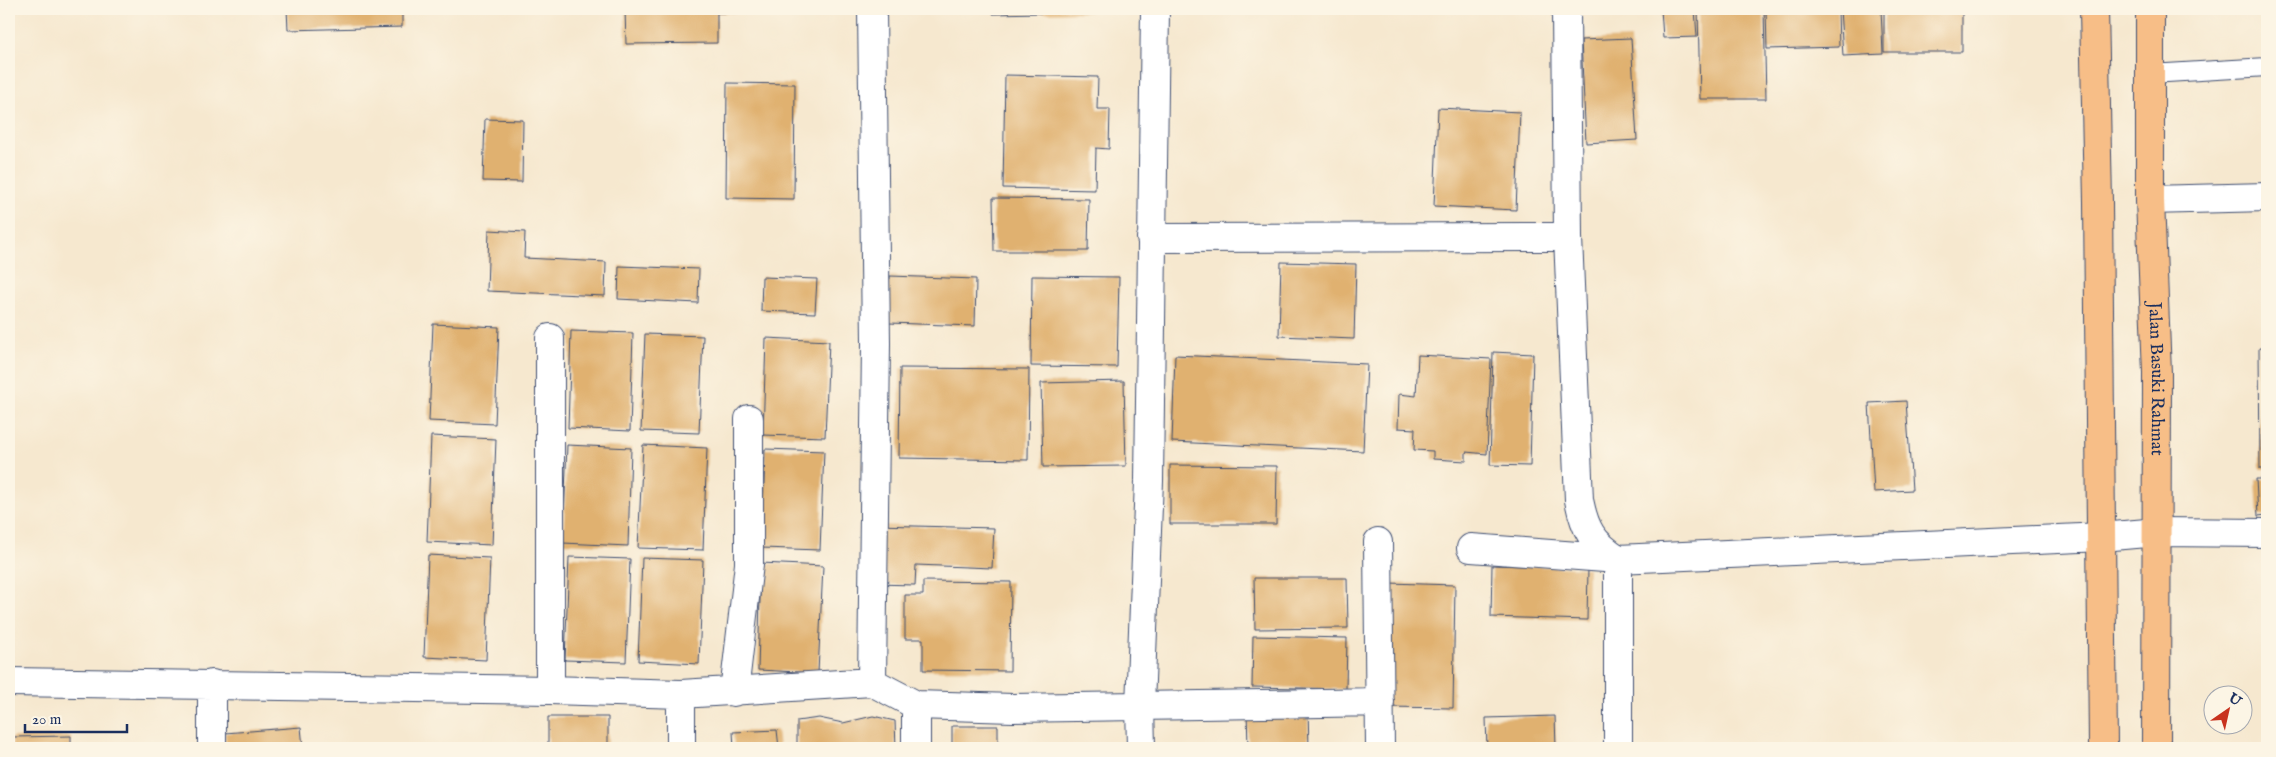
<svg xmlns="http://www.w3.org/2000/svg" width="2276" height="757" font-family="'IM FELL English',serif">
<style>
.building{fill:#e0b16f}
.lines{fill:none;stroke-linecap:round;stroke-linejoin:round}
.service-casing{stroke:#3c4b6f;stroke-width:20}
.minor-casing{stroke:#3c4b6f;stroke-width:30}
.trunk-casing{stroke:#3c4b6f;stroke-width:30}
.service{stroke:#fff;stroke-width:18}
.minor{stroke:#fff;stroke-width:28}
.trunk{stroke:#f7be87;stroke-width:28}
.labels{text-anchor:middle;dominant-baseline:central;stroke-width:4;stroke-linejoin:round;paint-order:stroke}
.street-label{font-size:18px;fill:#1b2f5e;stroke:#fcf5e5}
</style>
<rect width="100%" height="100%" fill="#fcf5e5"/>
<filter id="ink" filterUnits="userSpaceOnUse"><feTurbulence type="fractalNoise" baseFrequency=".02" numOctaves="2"/><feDisplacementMap in="SourceGraphic" scale="10" xChannelSelector="R" yChannelSelector="G"/><feConvolveMatrix kernelMatrix="1 2 1 2 8 2 1 2 1" color-interpolation-filters="sRGB"/></filter>
<filter id="wash" filterUnits="userSpaceOnUse"><feTurbulence type="fractalNoise" baseFrequency=".0096" numOctaves="4" result="noise"/><feDisplacementMap in="SourceGraphic" scale="20" xChannelSelector="R" yChannelSelector="G"/><feGaussianBlur stdDeviation="1.12" result="paint"/><feColorMatrix in="noise" values="0 0 0 0 0 0 0 0 0 0 0 0 0 0 0 0 0 1.4 0 .05"/><feComposite in="paint" operator="in"/></filter>
<g filter="url(#wash)">
<rect width="100%" height="100%" fill="#f6e8cf"/>
<g id="blocks">
<path class="building" d="M287 9H402V27L288 30Z
M625 9H772V12L717 13V43L626 44Z
M993 9H1090V12L993 14Z
M1661 9H1695L1697 37 1663 38Z
M1698 9H1764L1766 99H1700Z
M1766 9H1838L1839 47 1767 49Z
M1840 9H1881L1883 54 1843 56Z
M1884 9H1962V52H1884Z
M1631 38 1637 140 1586 143 1581 40Z
M1005 75 1098 77 1097 109H1110L1109 149 1096 148 1095 190 1003 188Z
M727 83 795 84 794 199 726 198Z
M1438 108 1520 112 1516 210 1434 206Z
M485 119 523 120 522 182 483 181Z
M993 198 1089 199 1088 251H994Z
M489 230 525 232 524 258 606 262 605 296 487 291Z
M1281 262 1356 264 1354 339 1279 336Z
M619 266 699 269 698 303 618 299Z
M890 276 976 279 975 326 889 323V304L881 303V279H890Z
M1032 276 1119 277 1117 367 1031 366Z
M762 277 817 279 815 313 761 311Z
M433 324 499 327 495 424 429 421Z
M571 331 633 333 630 431 568 428Z
M645 334 703 336 699 433 641 431Z
M766 338 829 341 825 437 763 435Z
M2259 348H2267V469H2260Z
M1493 352 1533 354 1530 466 1490 465Z
M1175 355 1367 364 1363 451 1172 442Z
M1418 355 1491 359 1487 454 1466 452V461L1433 459V451L1414 450 1415 429 1398 428 1399 394 1416 396Z
M900 368 1029 369 1028 460 899 458Z
M1124 381 1126 466 1043 467 1041 383Z
M1906 401 1912 490 1874 492 1869 403Z
M431 436 496 439 492 545 427 542Z
M567 445 631 448 628 546 563 543Z
M643 445 707 448 703 550 638 548Z
M765 449 824 451 820 550 762 548Z
M1170 465 1277 466 1276 524H1170Z
M2256 479H2267V515L2258 516Z
M875 525 994 528 992 568 916 565 915 585 874 584Z
M428 555 490 558 486 660 424 657Z
M569 557 630 559 626 662 565 660Z
M642 558 703 560 699 664 638 661Z
M761 563 823 566 818 673 758 670Z
M1492 565 1588 568 1587 620 1491 617Z
M1254 578H1347L1348 628 1255 629Z
M923 581 1011 582 1010 671 923 670V639H905V595H923Z
M1388 583 1455 585 1453 708 1386 707Z
M1253 636 1347 638 1346 689 1252 687Z
M1308 709 1309 748H1248L1247 711Z
M873 716 895 721 896 748H797V721L819 718 843 723Z
M1555 716 1556 748H1487L1486 718Z
M548 717H608V748H548Z
M952 726H998V748H952Z
M301 727 303 748H226L225 733Z
M777 730 779 748H734L733 732Z
M71 736V748H12V737Z"/>
</g>
</g>
<g filter="url(#ink)">
<use href="#blocks" fill-opacity="0" stroke="#3c4b6f" stroke-width="1"/>
<g class="lines">
<defs>
<path id="service" d="M2150 74 2267 67"/>
<path id="minor" d="M1566 9 1568 237 1579 500C1585 530 1592 542 1618 559V748
M2150 200 2267 197
M1151 238 1568 237
M550 338V690L681 694 872 682 916 705 1013 708 1380 702
M1378 542 1380 748
M1471 548 1618 559 2102 537 2158 532 2267 533
M9 682 550 690
M872 682 876 343 872 9
M212 684V748
M734 692 749 564V419
M916 705V748
M681 748V694
M1141 748 1140 705 1149 481 1155 9"/>
<g id="trunk">
<path d="M2094 9 2098 202 2103 748"/>
<path id="s1" d="M2150 9V200L2157 373 2156 748"/>
</g>
</defs>
<use href="#service" class="service-casing"/>
<use href="#minor" class="minor-casing"/>
<use href="#trunk" class="trunk-casing"/>
<use href="#service" class="service"/>
<use href="#minor" class="minor"/>
<use href="#trunk" class="trunk"/>
</g>
</g>
<g class="labels">
<g class="street-label">
<text stroke="none"><textPath href="#s1" startOffset="370">Jalan Basuki Rahmat</textPath></text>
</g>
</g>
<rect width="2276" height="757" fill="none" stroke="#fcf5e5" stroke-width="30"/>
<g transform="translate(2228 710) rotate(34)"><circle r="24" fill="#fcf5e5" stroke="#a2a6af"/>
<path d="M0-4L9 19L0 12L-9 19Z" fill="#c8321e"/>
<text y="-8" font-size="14" font-weight="bold" text-anchor="middle" fill="#1b2f5e">U</text>
</g>
<path d="M25 724v8h102v-8" fill="none" stroke="#1b2f5e" stroke-width="2.5"/>
<text x="32" y="724" font-size="15" fill="#1b2f5e" stroke="#fcf5e5" stroke-width="4" paint-order="stroke">20 m</text>
</svg>
